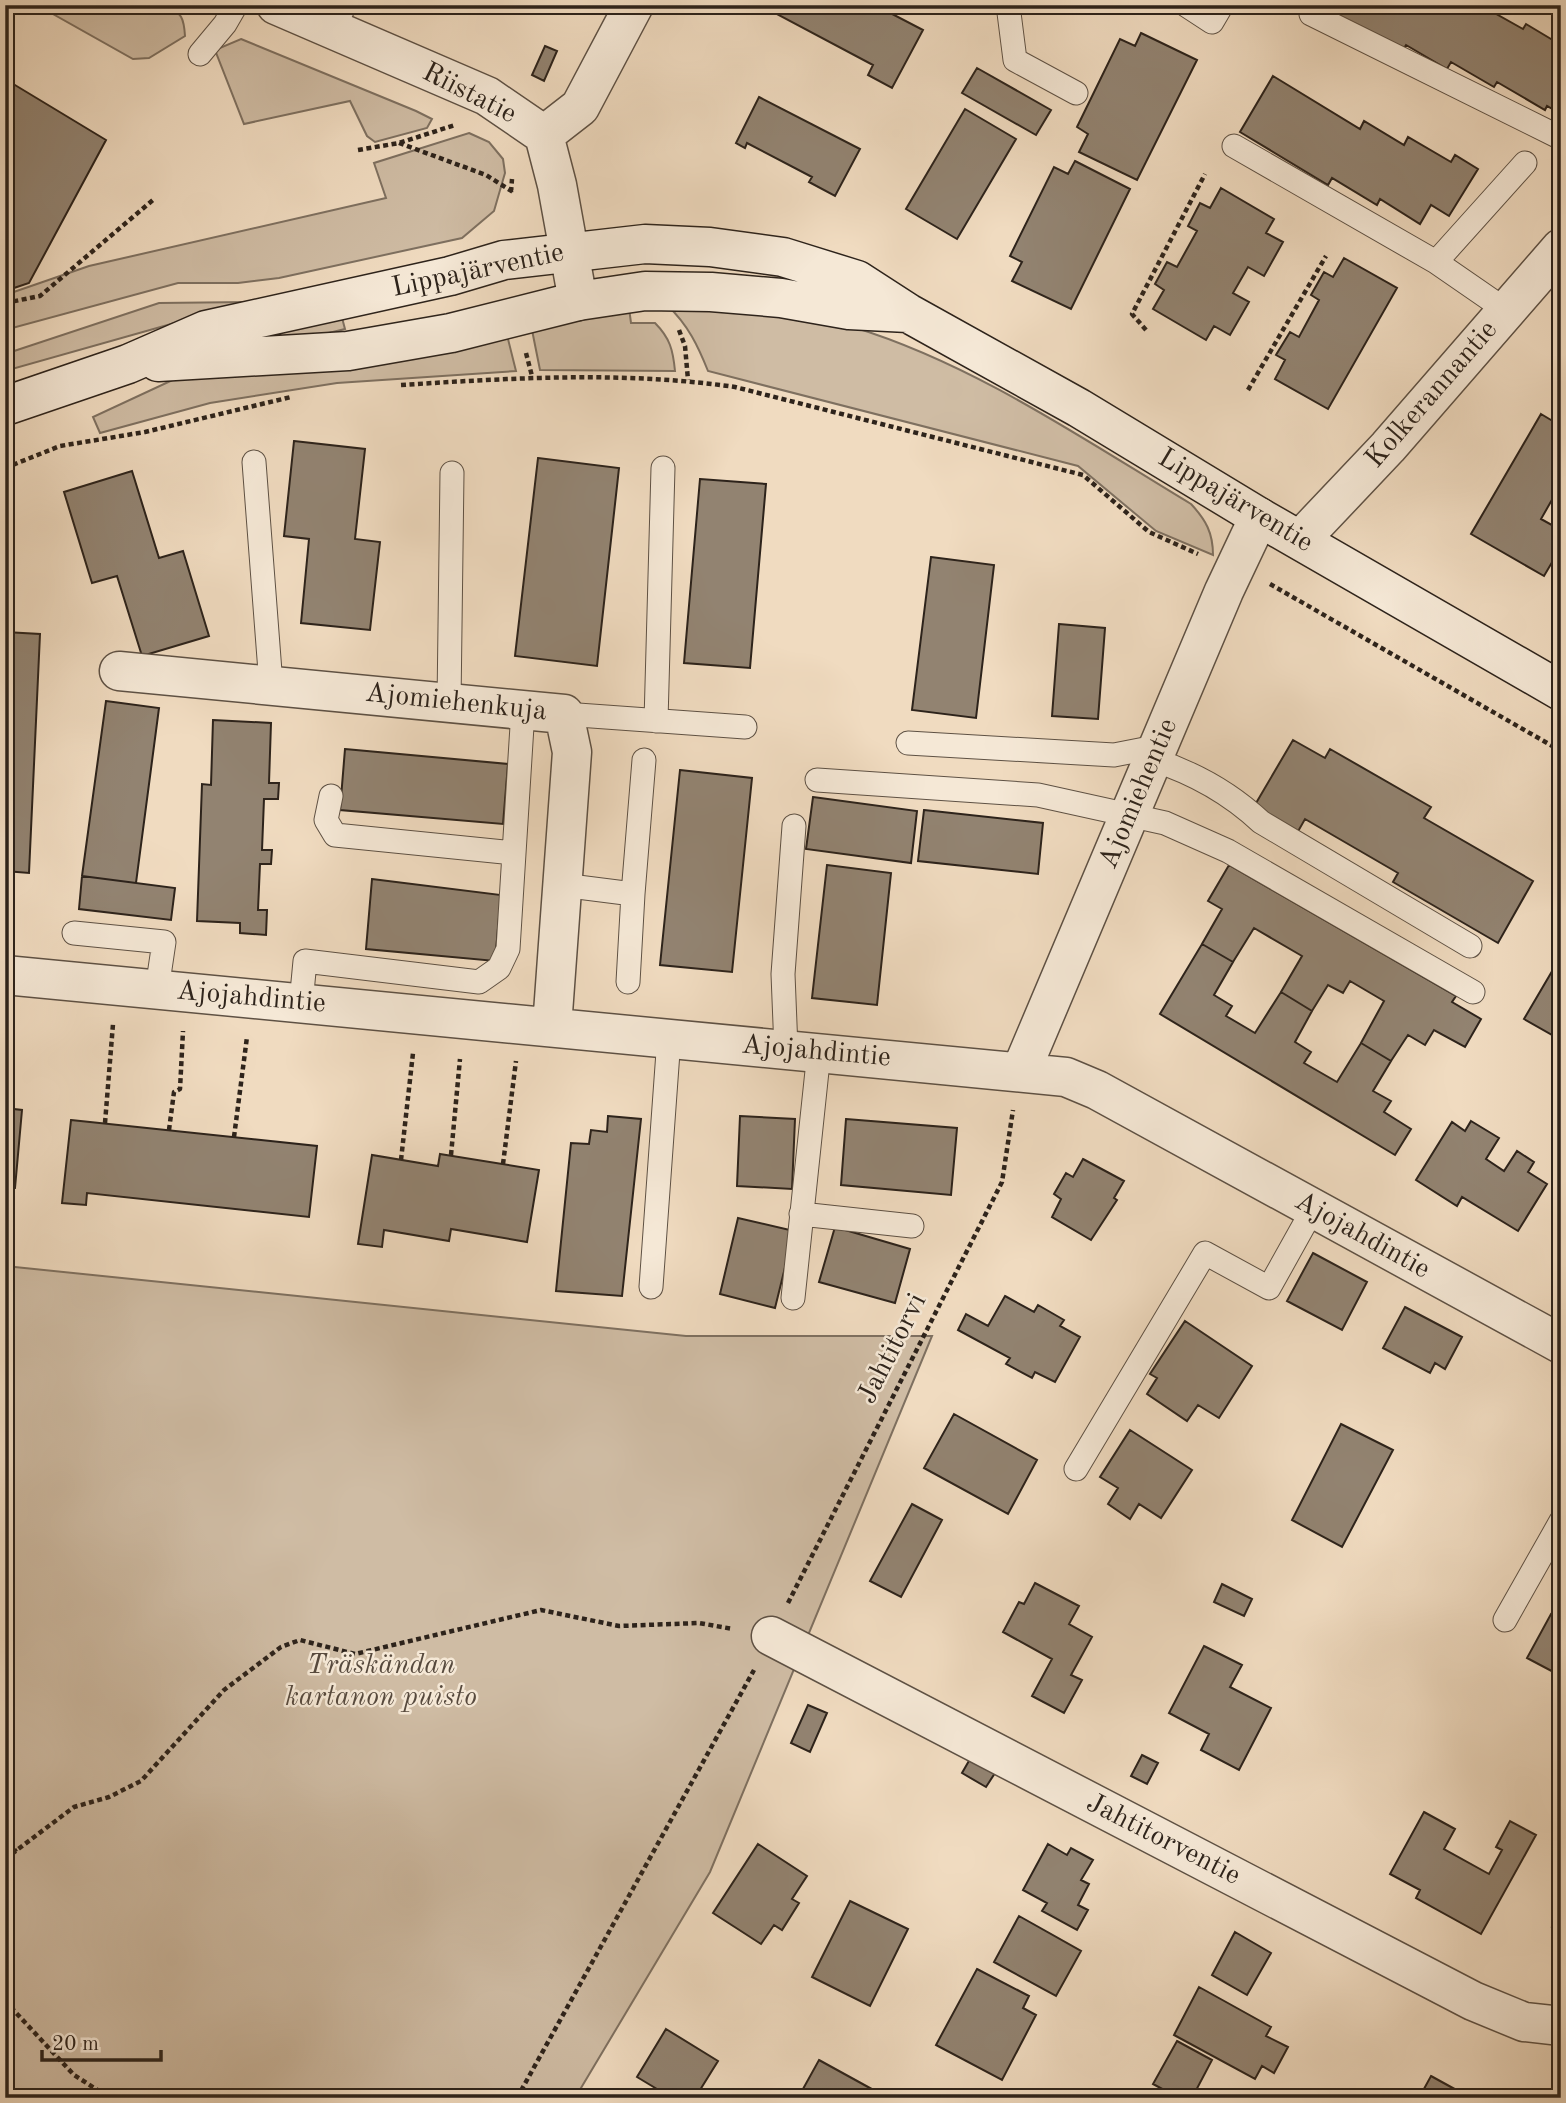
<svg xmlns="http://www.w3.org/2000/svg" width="1566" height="2103" font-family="'Old Standard TT',serif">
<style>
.green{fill:#cfbca4;stroke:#7e7060;stroke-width:2}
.building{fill:#928371;stroke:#2d231b;stroke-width:2}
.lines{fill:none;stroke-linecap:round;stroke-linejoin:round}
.service-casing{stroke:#5e5144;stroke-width:25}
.minor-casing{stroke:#5e5144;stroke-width:41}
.secondary-casing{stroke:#2d231b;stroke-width:41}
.path{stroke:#2d231b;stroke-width:4.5;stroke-dasharray:5 3.5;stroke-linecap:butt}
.service{stroke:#f5e8d6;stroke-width:23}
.minor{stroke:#f5e8d6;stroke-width:38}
.secondary{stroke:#f5e8d6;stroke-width:38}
.labels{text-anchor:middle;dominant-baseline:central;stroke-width:5;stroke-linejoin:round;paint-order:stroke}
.street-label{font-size:28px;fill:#2d231b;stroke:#f5e8d6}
.park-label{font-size:28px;font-style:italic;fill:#56493d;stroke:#f5e8d6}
</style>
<rect width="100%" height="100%" fill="#f0dbc0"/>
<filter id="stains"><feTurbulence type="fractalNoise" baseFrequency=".00286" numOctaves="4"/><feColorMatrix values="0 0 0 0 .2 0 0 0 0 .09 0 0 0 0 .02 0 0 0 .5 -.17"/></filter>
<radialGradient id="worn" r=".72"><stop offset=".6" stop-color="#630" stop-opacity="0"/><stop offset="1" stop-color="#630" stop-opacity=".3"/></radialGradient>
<path class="green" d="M37 5H165C182 12 184 19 185 36L149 58 133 59Z
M241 39 416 111 432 119 427 128 375 142 367 136 350 101 244 124 215 50Z
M469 133 489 142 503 159 505 173 494 211 462 238 279 278 238 283H178L5 330V295L89 266 386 198 374 163Z
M249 302 5 371V354L159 303Z
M668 306C728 307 795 309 853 327 974 364 1083 439 1191 504 1206 520 1213 533 1213 555L1156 531 1078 466 708 371C698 346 688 325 668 306Z
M629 308 631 323H655C670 338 673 350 675 371L540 370 531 325Z
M341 314 345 329 300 340 217 347Z
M506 331 516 371 337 383 210 403 100 433 93 417 179 377Z
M5 1266 686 1336H932L710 1872 575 2098H5Z"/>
<path class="building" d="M760 5H875L923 30 892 88 868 75 873 65Z
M1319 5H1467L1477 11 1480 5 1523 29 1526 24 1561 45V114L1547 106 1545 110 1497 82 1494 87 1451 62 1447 69 1406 45 1401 53Z
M1141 33 1197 60 1137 180 1079 152 1088 134 1077 127 1120 39 1135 46Z
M545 46 557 51 544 81 532 75Z
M977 68 1051 110 1036 135 962 93Z
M1273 76 1360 129 1364 121 1404 145 1408 137 1451 162 1455 155 1478 169 1449 216 1431 205 1420 224 1380 199 1377 205 1332 178 1328 185 1240 132Z
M5 79 106 140 29 283 5 291Z
M759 97 860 149 835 196 809 182 812 177 747 143 745 148 736 143Z
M965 109 1016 139 957 239 906 209Z
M1075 161 1130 189 1071 309 1012 281 1022 262 1010 256 1054 167 1068 174Z
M1221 188 1274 219 1266 233 1283 242 1264 276 1248 267 1233 293 1249 302 1230 335 1214 326 1206 340 1153 309 1164 290 1155 284 1167 262 1177 267 1197 231 1188 226 1200 203 1210 208Z
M1344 258 1397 288 1328 409 1275 379 1285 360 1276 355 1290 332 1299 337 1319 300 1311 295 1324 272 1333 277Z
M1541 414 1561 426V484L1541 519 1561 530V547L1544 576 1471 534Z
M294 441 365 449 355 539 380 542 370 630 301 623 309 539 284 536Z
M538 458 619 468 597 666 515 656Z
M132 471 159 558 183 551 209 636 142 656 117 576 92 583 64 492Z
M700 479 766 484 750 668 684 663Z
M931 557 994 565 976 718 912 710Z
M1059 624 1105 628 1098 719 1052 716Z
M5 632 40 634 29 873 5 871Z
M106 701 159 708 136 883 82 876Z
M213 720 271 723 269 783H279L278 799H264L262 850H272L271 864H260L258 910H267L266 935 240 933V923L197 921 202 784 211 785Z
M1293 740 1325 758 1330 749 1431 807 1424 818 1533 881 1498 943 1393 882 1398 873 1305 819 1296 835 1252 810Z
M345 749 508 764 503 824 340 810Z
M680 770 752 778 732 972 660 965Z
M813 797 917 811 911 863 806 849Z
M924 810 1043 823 1038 874 918 861Z
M827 865 891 873 877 1005 812 998Z
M1229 865 1456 996 1452 1002 1481 1019 1465 1047 1434 1030 1425 1045 1408 1035 1391 1061 1361 1043 1384 1001 1350 981 1343 993 1328 985 1312 1011 1281 992 1302 956 1254 928 1233 962 1202 944 1222 909 1208 901Z
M82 876 175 888 171 920 79 909Z
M372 879 501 895 495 961 366 949Z
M1202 944 1233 962 1214 995 1232 1006 1226 1016 1255 1033 1281 992 1312 1011 1295 1042 1311 1052 1304 1063 1337 1082 1361 1043 1391 1061 1373 1091 1391 1101 1384 1112 1411 1129 1395 1155 1160 1014Z
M1561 956V1040L1524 1019Z
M5 1108 22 1110 15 1188 5 1187Z
M608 1116 641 1119 622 1296 556 1291 571 1143 589 1144 591 1130 607 1132Z
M740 1116 795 1119 792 1189 737 1186Z
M846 1119 957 1128 951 1195 841 1185Z
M71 1120 317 1146 309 1217 87 1193 86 1205 62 1203Z
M1471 1121 1499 1138 1486 1159 1504 1171 1517 1151 1534 1162 1528 1172 1547 1184 1518 1231 1462 1197 1457 1206 1416 1180 1452 1122 1465 1131Z
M440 1154 539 1170 527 1242 451 1229 449 1241 384 1230 382 1247 358 1244 372 1155 438 1166Z
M1083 1159 1124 1181 1114 1198 1117 1200 1091 1240 1052 1217 1061 1199 1054 1194 1066 1173 1073 1177Z
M738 1218 794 1231 775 1308 720 1294Z
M835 1227 910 1249 895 1303 819 1282Z
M1313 1253 1367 1282 1342 1330 1287 1301Z
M1005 1296 1034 1312 1038 1305 1064 1320 1060 1326 1080 1337 1055 1382 1035 1372 1032 1378 1006 1364 1010 1358 958 1330 966 1314 988 1326Z
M1405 1307 1462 1337 1445 1369 1435 1363 1430 1373 1383 1348Z
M1185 1321 1252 1366 1219 1418 1198 1405 1187 1421 1147 1394 1157 1378 1150 1374Z
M954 1414 1037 1460 1008 1514 924 1468Z
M1341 1424 1393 1450 1342 1547 1292 1520Z
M1130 1430 1192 1470 1161 1518 1139 1504 1130 1519 1108 1504 1118 1488 1100 1477Z
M912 1504 942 1520 901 1597 870 1581Z
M1035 1583 1079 1606 1069 1624 1092 1637 1071 1675 1082 1680 1064 1713 1032 1696 1052 1659 1003 1632 1019 1602 1024 1604Z
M1222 1584 1252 1599 1244 1616 1214 1602Z
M1551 1614 1561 1619V1676L1527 1658Z
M1204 1646 1242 1665 1230 1687 1271 1708 1239 1770 1201 1750 1209 1734 1169 1713Z
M808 1705 827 1713 810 1752 791 1743Z
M1142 1755 1158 1763 1147 1784 1131 1776Z
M970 1759 995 1773 986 1787 962 1773Z
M1424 1812 1455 1829 1444 1849 1489 1874 1502 1850 1496 1847 1510 1821 1536 1835 1481 1934 1416 1898 1420 1890 1390 1874Z
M758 1844 807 1876 792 1899 799 1903 782 1930 774 1925 761 1944 713 1913Z
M1048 1844 1067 1855 1071 1848 1093 1860 1081 1880 1089 1884 1078 1905 1088 1910 1077 1930 1042 1911 1047 1903 1023 1890Z
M850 1901 908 1929 870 2006 812 1977Z
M1561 1913V1932L1552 1927Z
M1019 1916 1081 1951 1056 1996 994 1962Z
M1235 1932 1271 1953 1247 1995 1212 1975Z
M977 1969 1029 1996 1023 2008 1036 2015 1002 2080 936 2045Z
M1199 1987 1271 2027 1266 2036 1288 2047 1274 2073 1262 2066 1255 2079 1174 2035Z
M666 2029 718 2061 695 2098H672L637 2077Z
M1177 2041 1212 2060 1192 2098H1179L1153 2084Z
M819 2060 879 2093 876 2098H798Z
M1431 2076 1471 2098H1419Z"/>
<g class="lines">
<defs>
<path id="service" d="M1008 5 1015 60 1076 93
M1186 5 1212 22 1222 5
M1311 14 1561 138
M332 30 345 5
M200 54 225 24 236 5
M1234 146 1436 262 1525 163
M1436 262 1507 311
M254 462 271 685
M449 703 452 473
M564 714 745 727
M656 721 663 468
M908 743 1114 755 1160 746
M1154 760C1194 773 1231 794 1261 822L1470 946
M817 780 1038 795 1165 823 1228 851 1473 992
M331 796 326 820 335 835 514 853
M562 885 633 894 644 760
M74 933 164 942 157 989
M628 982 633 894
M301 1003 305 961 479 982 499 968 508 949 523 710
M786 1049 783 974 794 826
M801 1214 912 1226
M651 1287 669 1038
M793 1298 819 1052
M1076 1469 1205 1253 1269 1288 1313 1209
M1505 1620 1561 1521"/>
<path id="minor" d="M276 5 487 96 544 135 557 185 578 301
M544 135 580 107 634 5
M1300 540 1388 447 1561 248
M119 671 564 714 572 752 552 1027
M5 975 1066 1077 1097 1090 1561 1344
M1021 1071 1224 591 1259 517
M771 1636 1473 2001 1524 2022 1561 2026"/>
<path id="secondary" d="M158 362 348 351 451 333 578 301 645 291 711 292 781 298 849 310 908 313
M5 406 128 364 206 330 450 276 504 260 645 244 710 247 783 257 857 280 908 313 1079 408 1259 517 1561 691"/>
</defs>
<use href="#service" class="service-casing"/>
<use href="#minor" class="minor-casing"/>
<use href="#secondary" class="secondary-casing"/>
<path class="path" d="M180 5 195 12
M399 143 486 175 513 192
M358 150 399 143 455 125
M511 192 512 179
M5 303 40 296 153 200
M679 330 685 346 688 380
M1146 330 1132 314 1205 174
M526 353 532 376
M401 385C512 378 624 371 735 387L1083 475 1149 532 1198 554
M1248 390 1326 256
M5 468 60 446 145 432 291 397
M1270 584 1561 751
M105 1123 113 1024
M169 1130 174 1092 180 1089 183 1031
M234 1137 247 1037
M451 1155 460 1059
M401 1160 413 1053
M503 1164 516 1061
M1561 1265 1553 1279 1561 1284
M788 1603 1002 1182 1013 1110
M5 1835 16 1852
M5 1859 74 1807 109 1797 141 1781 224 1690 281 1647 300 1640 355 1654 541 1610 619 1626 699 1623 733 1629
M5 2001 74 2075 110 2098
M517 2098 754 1670"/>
<use href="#service" class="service"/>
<use href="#minor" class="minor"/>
<use href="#secondary" class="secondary"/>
</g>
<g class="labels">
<g class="street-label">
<text transform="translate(469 94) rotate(27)">Riistatie</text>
<text transform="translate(478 271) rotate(-12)">Lippajärventie</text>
<text transform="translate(1432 395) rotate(-49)">Kolkerannantie</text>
<text transform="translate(1235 501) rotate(31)">Lippajärventie</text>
<text transform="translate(456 703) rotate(6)">Ajomiehenkuja</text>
<text transform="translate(1139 794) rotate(-67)">Ajomiehentie</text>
<text transform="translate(251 998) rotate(5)">Ajojahdintie</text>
<text transform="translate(816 1052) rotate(5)">Ajojahdintie</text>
<text transform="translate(1362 1236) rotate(29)">Ajojahdintie</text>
<text transform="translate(893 1349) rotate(-63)">Jahtitorvi</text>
<text transform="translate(1163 1840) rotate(27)">Jahtitorventie</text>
</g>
<g class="park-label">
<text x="381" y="1666">Träskändan<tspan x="381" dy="32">kartanon puisto</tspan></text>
</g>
</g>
<rect width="1566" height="2103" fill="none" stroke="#f0dbc0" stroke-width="28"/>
<rect x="7" y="7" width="1552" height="2089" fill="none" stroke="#2d231b" stroke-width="3.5"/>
<rect x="14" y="14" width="1538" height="2075" fill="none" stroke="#2d231b" stroke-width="2"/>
<path d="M42 2050v10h119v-10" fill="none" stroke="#2d231b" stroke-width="3.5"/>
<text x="52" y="2050" font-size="21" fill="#2d231b" stroke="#f5e8d6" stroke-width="5" paint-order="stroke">20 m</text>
<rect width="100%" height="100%" filter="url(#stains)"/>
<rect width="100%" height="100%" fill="url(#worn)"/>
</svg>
